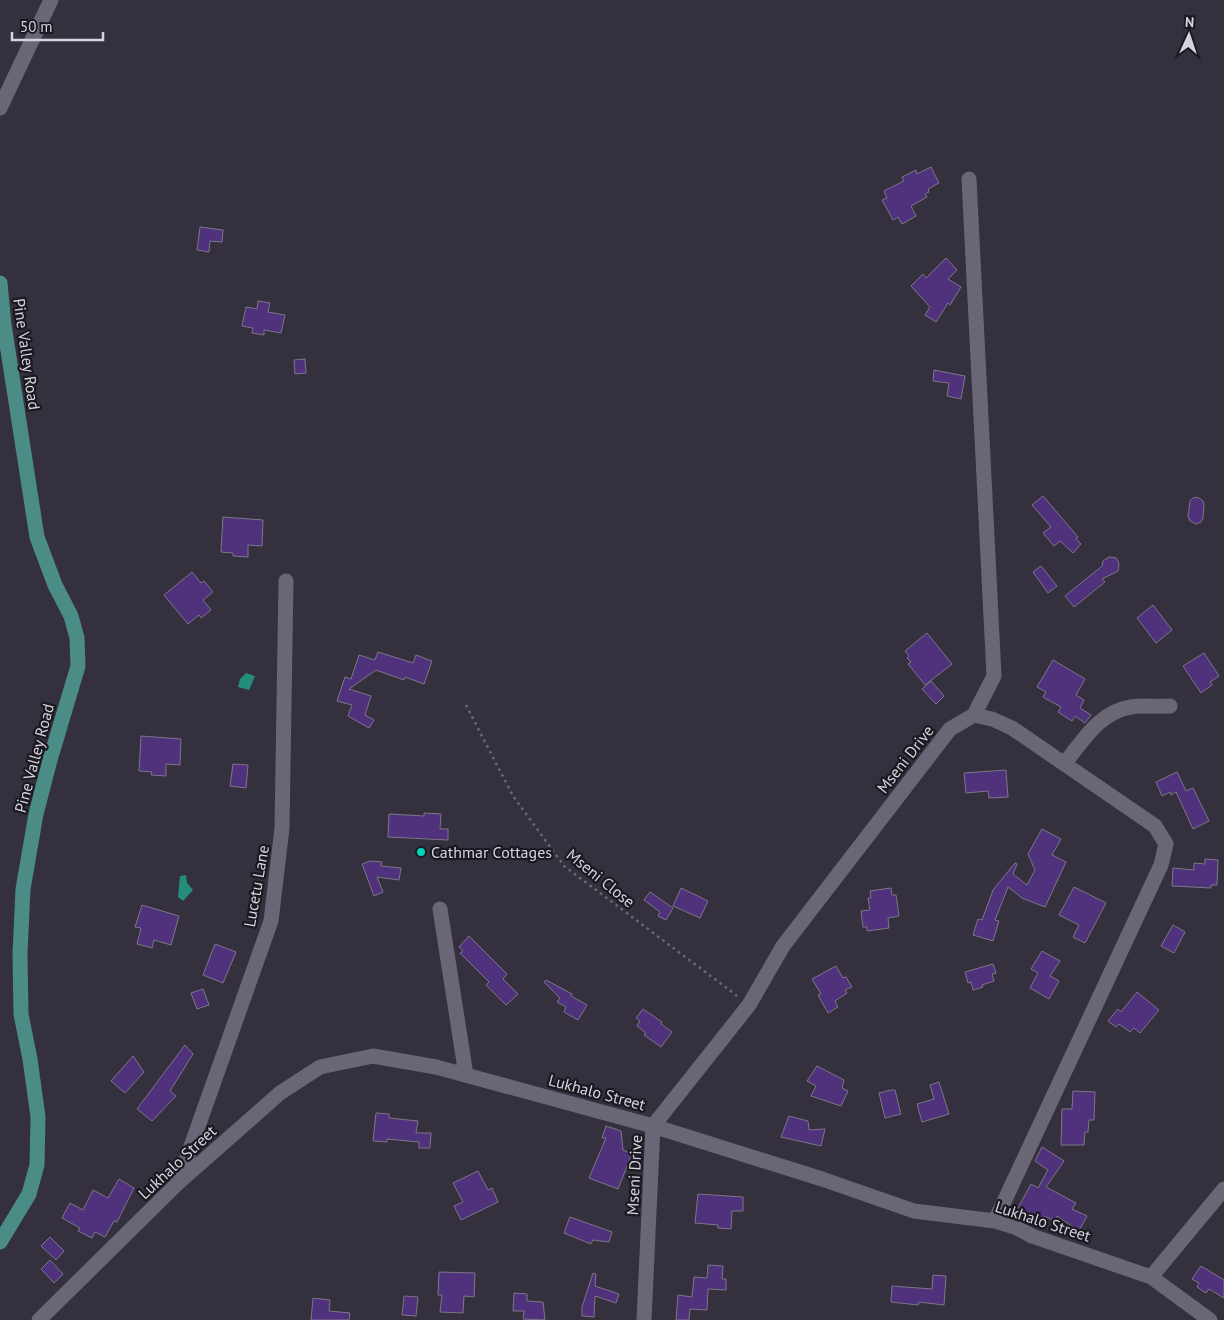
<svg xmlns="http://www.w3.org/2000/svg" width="1224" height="1320" font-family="'PT Sans',sans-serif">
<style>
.water{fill:#238e7b}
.building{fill:#50317b;stroke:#7c7788}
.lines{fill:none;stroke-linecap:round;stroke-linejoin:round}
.path{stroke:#6d6975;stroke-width:2.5;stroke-dasharray:2.5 4;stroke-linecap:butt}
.minor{stroke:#6b6676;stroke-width:15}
.major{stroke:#4b8c86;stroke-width:15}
.poi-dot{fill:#00d5b7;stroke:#1b1920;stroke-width:2}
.labels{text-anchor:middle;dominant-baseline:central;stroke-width:4.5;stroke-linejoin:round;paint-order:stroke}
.street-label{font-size:16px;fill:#d6d3dd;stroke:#1b1920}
.poi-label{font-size:16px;fill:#d6d3dd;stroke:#1b1920;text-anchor:start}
</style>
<rect width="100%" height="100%" fill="#35303e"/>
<path class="water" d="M246 673 255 676 249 690 238 687 240 679Z
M186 875 187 883 193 890 183 901 178 897 180 876Z"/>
<path class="building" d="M931 167 939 183 928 189 929 192 925 194 927 197 911 206 916 216 902 224 898 217 893 220 882 200 887 198 884 191 904 181 902 177 916 170 917 174Z
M200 227 223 230 222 242 210 241 209 252 197 250Z
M946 258 957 270 948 279 961 287 950 305 948 303 936 322 925 315 930 307 911 286 923 274 926 278Z
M258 301 270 303 268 312 285 315 281 333 264 330V335L252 333 253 328 242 326 246 307 257 309Z
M305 359 306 373 295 374 294 360Z
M934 370 965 376 961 399 947 396 949 383 933 381Z
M1043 496 1078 537 1076 539 1081 544 1073 553 1060 541 1054 546 1043 533 1051 527 1032 505Z
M1194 497 1199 498 1203 501 1204 505 1203 518 1201 522 1196 524 1190 521 1188 516 1190 501Z
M223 517 263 520 262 546 248 545V557L233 556V553L221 552Z
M1109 557 1116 558 1118 561 1119 564 1118 571 1102 579 1105 582 1074 607 1065 596 1102 566 1103 561Z
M1041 566 1057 586 1048 593 1033 572Z
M192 572 201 583 204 581 213 592 203 600 211 610 201 618 199 615 188 624 164 595Z
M1153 605 1172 630 1156 643 1137 618Z
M927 633 952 664 925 685 908 664 911 662 907 658 909 656 905 651Z
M378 652 413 663 416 655 432 661 424 684 405 677 404 680 376 670 349 689 371 696 365 715 374 720 369 728 348 716 352 705 337 701 345 677 351 679 359 655 375 660Z
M1204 653 1219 676 1210 682 1212 685 1201 693 1183 666Z
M1053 660 1085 679 1076 695 1084 700 1080 708 1091 715 1085 723 1075 716 1072 721 1058 712 1061 707 1043 697 1046 692 1037 687Z
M931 681 944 696 936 704 922 689Z
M141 736 181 739 180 765 166 764V776L151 775 152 772 139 771Z
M233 764 248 765 246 788 230 786Z
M1006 770 1008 797 989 798 988 791 966 793 964 773Z
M1177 772 1186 791 1193 788 1209 821 1193 829 1176 792 1171 795 1170 792 1162 796 1156 782Z
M424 813 441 814 440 829H448V840L388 837 389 814 424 816Z
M1042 829 1061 839 1052 855 1066 862 1045 907 1022 898 1008 887 995 920 999 921 993 941 973 935 978 919 982 920 993 890 1015 863 1017 864 1013 874 1027 885 1035 870 1028 854Z
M1205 859 1218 860 1217 885H1211V888L1172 886 1173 868 1194 870V863L1205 864Z
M370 861 382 862 381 866 401 868 399 880 377 877 383 892 374 896 362 864Z
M1074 887 1106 903 1085 943 1073 937 1079 925 1059 915Z
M681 888 708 901 700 918 673 906Z
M891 888 892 895H896L899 916 888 918 889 928 867 931V927H863L861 911 870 910 868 898H871L870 891Z
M650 892 673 908 666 920 658 916 660 912 644 900Z
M142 905 179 916 171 945 154 940 152 948 137 944 141 928 135 927Z
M1173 925 1185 932 1174 953 1161 946Z
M469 936 507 974 503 979 518 994 506 1005 486 985 489 982 460 953 463 951 459 947Z
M215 944 236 952 223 983 203 975Z
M1042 951 1060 961 1050 976 1059 981 1049 999 1030 988 1038 973 1031 969Z
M993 964 996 973 992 974 994 981 982 985 983 987 973 990 971 982 968 983 965 972Z
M836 966 843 978 846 977 852 987 845 990 847 993 835 1001 838 1007 828 1013 818 995 821 994 812 979Z
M546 980 572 994 571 996 587 1005 578 1020 564 1012 566 1007 557 1002 560 998 544 982Z
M203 989 209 1005 197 1009 191 993Z
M1137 992 1159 1010 1140 1033 1134 1028 1130 1032 1119 1024 1116 1027 1108 1021 1118 1009 1121 1012Z
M643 1009 662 1022 661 1024 672 1032 661 1047 644 1035 646 1033 637 1026 640 1021 636 1018Z
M185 1045 193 1054 170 1091 176 1096 152 1121 137 1109Z
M133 1056 144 1072 125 1093 111 1081Z
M817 1066 844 1080 842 1088 848 1091 841 1106 811 1096 816 1086 807 1081Z
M939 1082 949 1114 922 1122 917 1104 934 1099 930 1085Z
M891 1090H895L901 1114 885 1118 879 1093Z
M1073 1091 1095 1092 1094 1120H1089L1088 1132H1085L1084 1145H1061L1062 1109H1072Z
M376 1113 389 1114V1118L418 1121 416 1133H431L430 1148H419V1142L387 1139V1142L373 1141Z
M789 1116 808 1121 809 1130 825 1129 821 1146 781 1137Z
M606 1126 621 1131 623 1150 632 1154 618 1189 589 1178 606 1138H602Z
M1042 1147 1064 1161 1046 1187 1076 1203 1072 1209 1087 1216 1079 1231 1057 1216 1055 1221 1044 1216 1042 1220 1018 1208 1031 1184 1038 1188 1048 1170 1035 1161Z
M478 1171 488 1190 492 1188 498 1202 461 1220 454 1206 463 1202 453 1183Z
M119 1179 134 1188 117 1222 114 1221 105 1237 95 1232 92 1238 78 1231 80 1228 62 1218 70 1203 83 1210 93 1190 108 1198Z
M698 1194 743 1197V1211H732L731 1229 718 1228V1225L695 1223Z
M570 1217 612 1232 609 1242 593 1240 591 1244 564 1233Z
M50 1237 64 1251 56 1260 41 1246Z
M50 1260 63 1274 54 1283 41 1269Z
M708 1265 723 1266 722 1279H726V1290L708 1289 707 1310 690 1309 689 1320H676L678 1295 692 1297 694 1277 707 1278Z
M1201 1266 1224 1280V1298L1209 1289 1206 1293 1197 1287 1199 1283 1192 1279Z
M439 1272 475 1273 474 1297 464 1296 463 1313 440 1312 442 1295H438Z
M593 1273 596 1274 595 1286 619 1294 616 1303 595 1296 594 1317 582 1316V1307Z
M933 1275 946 1276 944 1305 919 1302 918 1305 891 1302 892 1286 932 1289Z
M514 1293 527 1294V1301L543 1302 545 1320 523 1319 524 1311H513Z
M404 1296 418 1297 416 1316 402 1315Z
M313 1298 330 1300 329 1311 350 1313 349 1320H311Z"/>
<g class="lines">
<path class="path" d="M466 705 513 796 564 866 740 998"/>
<path class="minor" d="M0 108 51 0
M969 179 994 676 974 715
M1064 764C1083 741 1099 712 1131 707 1143 705 1157 707 1170 706
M440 909 466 1075
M179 1180 271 921 282 828 286 581
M1151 1277 1224 1189
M39 1320 178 1183 280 1093 320 1067 373 1056 436 1067 653 1126 822 1179 914 1211 995 1221 1015 1227 1032 1236 1151 1277 1210 1320
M644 1320 653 1126 749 1005 783 946 950 729 974 715 992 719 1012 728 1155 826 1166 844 1161 865 995 1221"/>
<path class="major" d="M0 283 4 325 37 537 55 585 71 616 77 638 78 666 50 760 36 814 23 889 20 954 21 1014 30 1059 38 1117 37 1165 29 1194 0 1242"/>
</g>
<circle class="poi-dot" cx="421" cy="852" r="5"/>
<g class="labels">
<g class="street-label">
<text transform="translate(27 354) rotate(82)">Pine Valley Road</text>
<text transform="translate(34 758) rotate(-75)">Pine Valley Road</text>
<text transform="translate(905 759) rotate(-52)">Mseni Drive</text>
<text transform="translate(601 878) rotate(39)">Mseni Close</text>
<text transform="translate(256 886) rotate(-80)">Lucetu Lane</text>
<text transform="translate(597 1092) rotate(15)">Lukhalo Street</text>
<text transform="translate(177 1162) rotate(-43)">Lukhalo Street</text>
<text transform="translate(634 1175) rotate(-87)">Mseni Drive</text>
<text transform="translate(1043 1221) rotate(18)">Lukhalo Street</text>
</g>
<g class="poi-label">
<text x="431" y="852">Cathmar Cottages</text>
</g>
</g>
<g transform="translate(1189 35) rotate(3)" stroke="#1b1920" stroke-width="4" paint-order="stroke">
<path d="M0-4L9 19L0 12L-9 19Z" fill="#d6d3dd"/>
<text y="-8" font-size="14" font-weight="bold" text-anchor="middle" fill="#d6d3dd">N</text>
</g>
<path d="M12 32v8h91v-8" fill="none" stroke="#d6d3dd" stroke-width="2.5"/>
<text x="20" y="32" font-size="15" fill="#d6d3dd" stroke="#1b1920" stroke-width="4" paint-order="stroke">50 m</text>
</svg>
